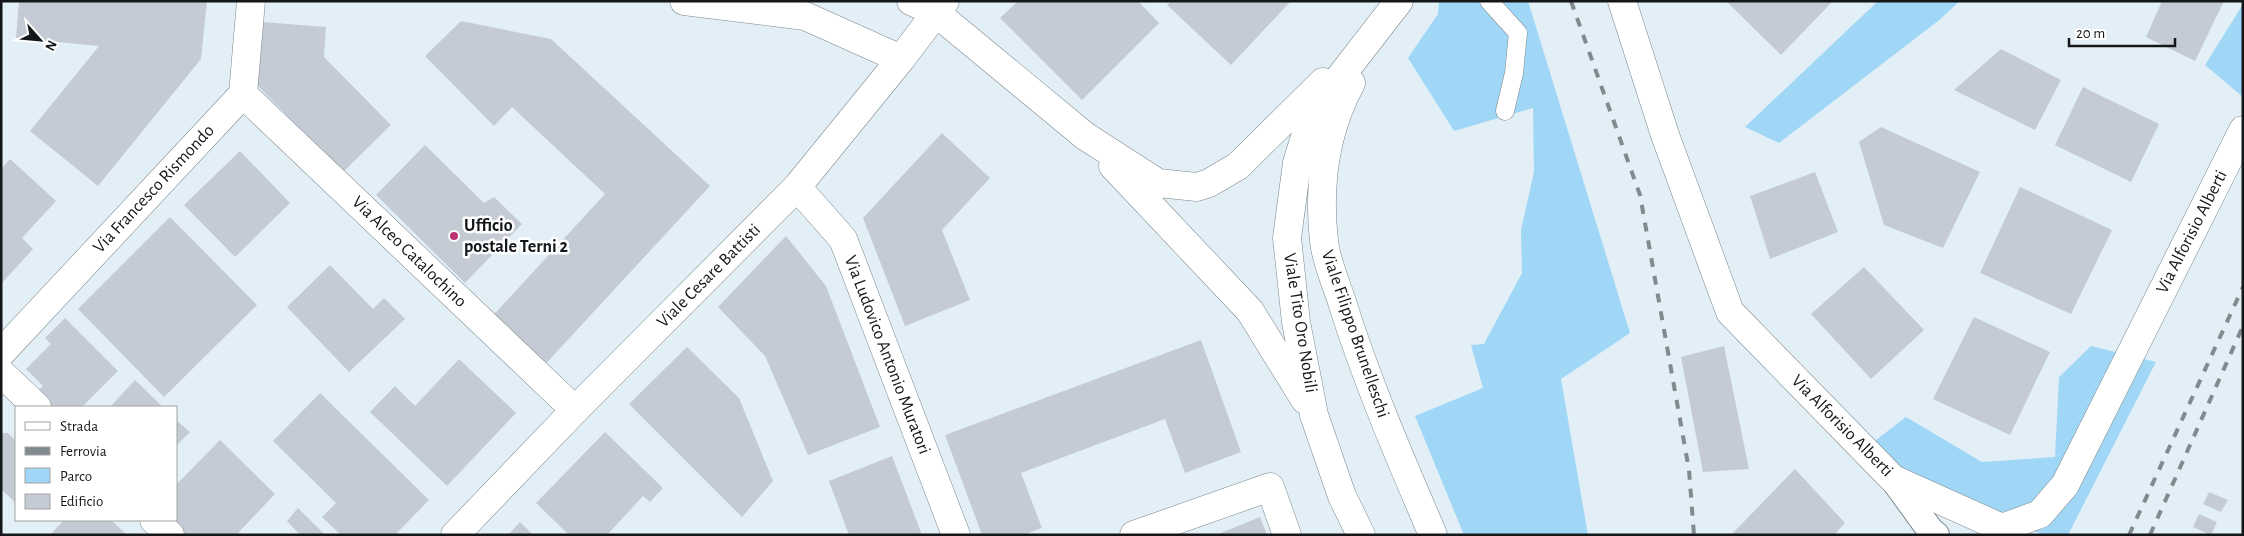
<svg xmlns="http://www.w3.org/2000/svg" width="2244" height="536" font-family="'Alegreya Sans',sans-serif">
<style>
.green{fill:#a0d7f6}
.building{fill:#c4cbd5}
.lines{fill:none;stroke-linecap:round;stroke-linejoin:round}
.service-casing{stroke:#7c878d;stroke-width:19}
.pedestrian-casing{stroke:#7c878d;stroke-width:28}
.minor-casing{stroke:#7c878d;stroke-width:29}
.tertiary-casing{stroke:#7c878d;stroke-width:29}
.service{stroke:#fff;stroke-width:18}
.pedestrian{stroke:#fff;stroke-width:26}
.minor{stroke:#fff;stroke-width:28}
.tertiary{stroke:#fff;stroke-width:28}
.rail{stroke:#818a8f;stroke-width:4;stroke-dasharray:9 9;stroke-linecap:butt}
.poi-dot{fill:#b93273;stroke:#fff;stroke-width:2}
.labels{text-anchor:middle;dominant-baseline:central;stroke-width:5;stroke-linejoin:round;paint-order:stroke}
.street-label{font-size:18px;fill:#13171a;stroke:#fff}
.poi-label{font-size:18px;font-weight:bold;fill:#13171a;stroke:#fff;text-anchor:start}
</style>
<rect width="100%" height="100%" fill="#e3eff6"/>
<path class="green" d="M1439 1H1528L1630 333 1561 379 1588 535H1464L1415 416 1483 388 1471 345 1484 344 1522 273 1521 230 1534 172 1533 108 1454 131 1408 58 1438 14Z
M1878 1H1960L1938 21 1779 143 1745 127Z
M2243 4V97L2205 65Z
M2091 346 2156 362 2068 535H2044L1975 508 1863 450 1906 417 1982 462 2055 457 2059 377Z"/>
<path class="building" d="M19 1H207L201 59 98 186 30 131 99 46 16 38Z
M1018 1H1138L1159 23 1082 100 1000 18Z
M1171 1H1291L1231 65 1167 5Z
M1726 1H1833L1781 55Z
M2162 1H2224L2195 61 2146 37Z
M461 21 551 39 710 186 539 371 487 322 605 194 512 107 494 126 425 56Z
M262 22 326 27 324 57 391 125 343 172 257 85Z
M2001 49 2061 80 2035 130 1954 90Z
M2083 87 2159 124 2131 182 2055 145Z
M1881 127 1980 172 1943 248 1884 225 1859 142Z
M942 133 990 178 942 230 970 300 905 326 863 218Z
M425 145 484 203 494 197 522 224 465 283 376 195Z
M240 151 290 203 235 257 184 205Z
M10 159 56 201 22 238 33 249 1 284V169Z
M1815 172 1838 232 1770 259 1750 196Z
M2020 187 2112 230 2071 314 1980 273Z
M170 217 257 305 164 397 78 309Z
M786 236 826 286 880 427 808 455 765 356 718 307Z
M330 265 373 309 384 298 405 319 349 372 287 307Z
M1864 267 1924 330 1871 379 1811 314Z
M1974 317 2050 352 2010 435 1933 399Z
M65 318 118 371 82 407H52L37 392 43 386 26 369 51 344 45 338Z
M1201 340 1241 452 1185 473 1165 419 1021 473 1042 528 1023 535H982L945 435Z
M1724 346 1749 469 1703 472 1681 357Z
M687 347 739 398 773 481 742 517 629 404Z
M459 359 516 413 447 486 370 412 395 386 415 406Z
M135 380 163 407H110Z
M320 393 429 500 395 535H341L322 517 336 503 273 441Z
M176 420 190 432 176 446Z
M605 432 663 488 650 502 643 496 607 535H569L536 503Z
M1 433H8L16 441V503L1 489Z
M220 440 275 494 238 533 240 535H184L169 520H176V485Z
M892 456 922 535H849L829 481Z
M1795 469 1845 523 1834 535H1731Z
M2209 492 2228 500 2221 512 2203 504Z
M298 508 325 535H300L287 521Z
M2199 514 2217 522 2211 535 2193 527Z
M1260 517 1267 535H1216Z
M64 520H111L127 535H50Z
M520 522 533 535H508Z"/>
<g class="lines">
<defs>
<path id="service" d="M1489 1 1518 33 1514 73 1505 111"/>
<path id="pedestrian" d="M1893 479 1930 530 1936 535"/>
<path id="minor" d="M684 1 805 16 901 59
M911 1 935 12
M1622 1 1665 135 1730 312 1893 479 2002 528 2040 514 2065 485 2243 130
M243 94 575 410
M797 187 843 239 956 535
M1 353 243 94 251 1
M1 373 37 407
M154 520 170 535
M1134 535 1270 487 1287 535"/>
<path id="tertiary" d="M935 12 1085 136 1158 183 1197 187 1209 183 1238 166 1323 82
M1351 83C1325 131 1318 187 1324 241 1326 261 1336 283 1342 302 1367 382 1400 458 1433 535
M1113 166 1250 311 1305 400
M455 535 575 410 797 187 901 59 945 1
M1361 535 1342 496 1314 415 1296 322 1287 238 1297 163 1308 127 1327 94 1399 1"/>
</defs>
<use href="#service" class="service-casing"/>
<use href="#pedestrian" class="pedestrian-casing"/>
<use href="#minor" class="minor-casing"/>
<use href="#tertiary" class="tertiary-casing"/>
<use href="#service" class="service"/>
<use href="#pedestrian" class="pedestrian"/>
<use href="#minor" class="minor"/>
<use href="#tertiary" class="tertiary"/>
<path class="rail" d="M1571 1 1640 195 1689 470 1694 535
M2129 535 2243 287
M2150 535 2243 326"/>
</g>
<circle class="poi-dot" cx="454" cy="236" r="5"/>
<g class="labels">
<g class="street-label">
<text transform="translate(154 189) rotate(-47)">Via Francesco Rismondo</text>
<text transform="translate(2192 232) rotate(-63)">Via Alforisio Alberti</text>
<text transform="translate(409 252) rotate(44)">Via Alceo Catalochino</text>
<text transform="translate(709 276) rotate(-45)">Viale Cesare Battisti</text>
<text transform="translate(1300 323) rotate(81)">Viale Tito Oro Nobili</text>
<text transform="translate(1355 334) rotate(71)">Viale Filippo Brunelleschi</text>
<text transform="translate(887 355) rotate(69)">Via Ludovico Antonio Muratori</text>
<text transform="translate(1842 426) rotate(45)">Via Alforisio Alberti</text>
</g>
<g class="poi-label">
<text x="464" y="226">Ufficio<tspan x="464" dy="21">postale Terni 2</tspan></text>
</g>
</g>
<rect width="2244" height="536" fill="none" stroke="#13171a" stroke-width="5"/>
<rect x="15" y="406" width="162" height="115" fill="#ffffff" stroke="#a1a2a3"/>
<rect x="25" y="422" width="25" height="8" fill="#ffffff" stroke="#a1a2a3"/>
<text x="60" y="431" font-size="15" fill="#13171a">Strada</text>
<rect x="25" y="447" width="25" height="8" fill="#818a8f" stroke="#a1a2a3"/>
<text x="60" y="456" font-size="15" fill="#13171a">Ferrovia</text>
<rect x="25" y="468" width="25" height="15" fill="#a0d7f6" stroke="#a1a2a3"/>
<text x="60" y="481" font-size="15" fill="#13171a">Parco</text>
<rect x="25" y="494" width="25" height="15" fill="#c4cbd5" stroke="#a1a2a3"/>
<text x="60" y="506" font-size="15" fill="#13171a">Edificio</text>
<g transform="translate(40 40) rotate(117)" stroke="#ffffff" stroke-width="4" paint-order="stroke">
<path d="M0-4L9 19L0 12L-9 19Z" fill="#13171a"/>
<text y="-8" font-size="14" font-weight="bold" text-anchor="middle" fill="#13171a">N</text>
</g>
<path d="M2069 38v8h106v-8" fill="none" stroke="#13171a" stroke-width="2.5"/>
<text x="2076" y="38" font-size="15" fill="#13171a" stroke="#ffffff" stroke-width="4" paint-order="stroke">20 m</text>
</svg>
